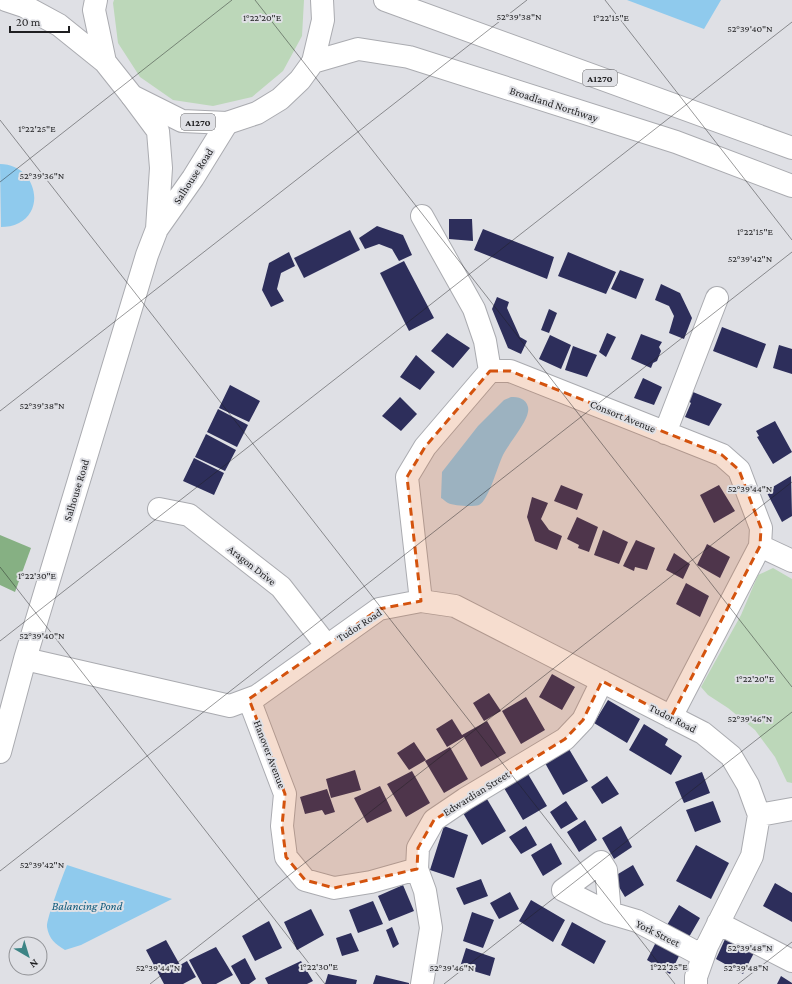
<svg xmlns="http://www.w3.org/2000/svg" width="792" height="984" font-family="'Crimson Pro',serif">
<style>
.green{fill:#bcd7b9}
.forest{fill:#86b083}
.water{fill:#8fcaed}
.building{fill:#2d2e5b}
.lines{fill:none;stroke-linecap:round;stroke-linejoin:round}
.minor-casing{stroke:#aaabb0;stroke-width:24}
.highway-casing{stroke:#aaabb0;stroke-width:24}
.minor{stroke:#fff;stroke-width:22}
.highway{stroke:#fff;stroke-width:22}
.marked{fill:#d4530e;fill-opacity:0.2;stroke:#d4530e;stroke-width:3;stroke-dasharray:8 5;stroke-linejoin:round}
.ticks{fill:none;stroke:#1f1f21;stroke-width:1;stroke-opacity:0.45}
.labels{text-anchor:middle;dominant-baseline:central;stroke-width:4;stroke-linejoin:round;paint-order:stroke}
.shield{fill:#dfe0e5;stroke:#59595c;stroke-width:1}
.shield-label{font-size:10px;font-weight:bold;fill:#1f1f21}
.street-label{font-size:11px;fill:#1f1f21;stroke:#dfe0e5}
.water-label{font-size:12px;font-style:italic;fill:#0c587a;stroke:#dfe0e5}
.ticks-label{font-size:10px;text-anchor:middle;fill:#1f1f21;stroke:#dfe0e5;stroke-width:4;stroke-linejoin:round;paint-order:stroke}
</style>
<rect width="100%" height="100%" fill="#dfe0e5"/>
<path class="green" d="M114 0H304L302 36 283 71 252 97 213 106 173 100 140 77 118 43 113 3Z
M773 568 792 579V783L787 782 775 757 755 730 728 708 708 695 701 687 741 615 758 575Z"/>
<path class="forest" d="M0 535 31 548 15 592 0 585Z"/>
<path class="water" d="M627 0H721L704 29Z
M0 164C34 164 47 208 19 223 13 226 7 227 1 227Z
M511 397C518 397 526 398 528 407 531 419 508 444 503 455 497 467 489 500 479 505 473 507 454 506 448 503 446 502 443 499 441 498L442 472 478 426 504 400Z
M67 865 172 899 81 945 65 950C55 944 49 939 47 927 46 920 63 875 67 865Z"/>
<path class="building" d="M449 219H472L473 241 449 239Z
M377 226 403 235 412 255 399 261 392 249 379 244 365 249 359 238Z
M483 229 554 257 547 279 474 250Z
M350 230 360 250 304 278 294 258Z
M289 252 295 266 281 273 277 289 284 301 271 307 262 290 269 263Z
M568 252 616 272 606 294 558 276Z
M404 261 434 318 409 331 380 273Z
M620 270 644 279 636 299 611 289Z
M661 284 680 293 692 318 684 339 669 333 674 316 669 306 655 300Z
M497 297 509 302 507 308 520 337 527 341 521 354 508 348 492 309Z
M549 309 557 313 549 333 541 330Z
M722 327 766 344 757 368 713 351Z
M447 333 470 348 453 368 431 351Z
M607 333 616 337 606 357 599 352Z
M641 334 662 342 659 347 661 351 657 361 653 363 651 368 631 359Z
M550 335 571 345 561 369 539 359Z
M779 345 792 349V374L773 368Z
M573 346 597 355 587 377 565 370Z
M416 355 435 372 420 390 400 377Z
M643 378 662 387 654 405 634 398Z
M230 385 260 401 249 422 219 408Z
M693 392 722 404 709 426 685 417 691 403 688 401Z
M400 397 417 414 401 431 382 416Z
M218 409 248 425 237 447 207 432Z
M775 421 792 452 773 464 757 437 759 436 756 431Z
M206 434 236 450 225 471 195 457Z
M194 458 224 473 214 495 183 481Z
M791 476 792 516 782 522 766 491Z
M561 485 583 494 577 510 554 501Z
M719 485 735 511 714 523 700 495Z
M532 497 548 503 541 519 549 530 562 536 557 550 535 541 527 517Z
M577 517 598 527 589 552 578 548 579 545 567 539Z
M603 530 628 542 619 564 594 555Z
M636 540 655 548 647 570 635 567 634 571 623 566Z
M707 544 730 557 720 578 697 565Z
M674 553 690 564 683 579 666 570Z
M686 583 709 596 700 617 676 604Z
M552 674 575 687 562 710 539 697Z
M489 693 501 711 484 721 473 703Z
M526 697 545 730 521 744 502 711Z
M608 700 640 719 627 743 594 723Z
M452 719 462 735 487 721 506 753 481 767 464 737 447 747 436 729Z
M644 724 668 739 665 745 682 756 671 775 629 750Z
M414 742 426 760 409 770 397 753Z
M450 747 468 779 444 793 425 761Z
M569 749 588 781 563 795 545 763Z
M355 770 361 790 331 798 326 779Z
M412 771 430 803 406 817 387 784Z
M702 772 710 793 684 803 675 782Z
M528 774 547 806 523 820 504 788Z
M607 776 619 794 602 804 591 787Z
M380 786 392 811 367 823 354 798Z
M327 789 335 812 325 815 322 810 305 814 300 797Z
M487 799 506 831 482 845 463 813Z
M566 801 578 819 561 829 550 812Z
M713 801 721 822 695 832 686 810Z
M585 820 597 840 579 852 567 832Z
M444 826 468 835 454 878 430 870Z
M526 826 537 845 521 854 509 837Z
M621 826 632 847 614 859 602 838Z
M551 843 562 864 543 876 531 855Z
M696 845 729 863 711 899 676 881Z
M633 865 644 885 625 897 613 877Z
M481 879 488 896 464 905 456 888Z
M775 883 792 893V922L763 906Z
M403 885 414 911 389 921 378 896Z
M510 892 519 909 499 919 490 903Z
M531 900 565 920 553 942 519 921Z
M373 901 383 924 358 933 349 910Z
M679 905 700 918 689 937 667 925Z
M311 909 324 935 297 950 284 922Z
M472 912 494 920 483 948 463 941Z
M269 921 282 948 255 961 242 936Z
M572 922 606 941 594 964 561 945Z
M392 927 399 944 393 948 386 930Z
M351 933 359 951 342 956 336 938Z
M726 937 754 953 743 974 716 959Z
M166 940 180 965 187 961 196 977 183 984H164L146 950Z
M657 940 680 954 670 974 647 960Z
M216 947 233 975 216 984H202L189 960Z
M466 948 495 958 490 976 460 967Z
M245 958 256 979 249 984H241L231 966Z
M301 961 313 981 307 984H268L265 978Z
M328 974 357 980 356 984H325Z
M376 975 409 983V984H373Z
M781 976 792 983V984H777Z"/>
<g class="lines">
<defs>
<path id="minor" d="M132 96 158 131 161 168 157 229
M422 216 474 309 485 341 490 371
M665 433 717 298
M159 509 189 515 281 587 327 646
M760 546 792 561
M421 601 407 477 425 447 490 371H510L722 455 739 470 761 528 760 546 671 717
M25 659 230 706 257 696 379 609 421 601 455 606 703 733 731 756 748 785 759 815 752 856 707 946 696 977V984
M249 699 285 794 282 826 286 857 305 880 334 888 371 882 417 869
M0 752 25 659 147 255 157 229 193 178 227 123
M759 815 792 809
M610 913 606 870 601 862 563 890 607 912 610 913 637 921 703 956
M718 923 792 961
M422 984 431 928 425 891 417 869 418 848 434 820 465 799 565 739 583 720 602 681"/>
<path id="highway" d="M6 0 24 6 59 25 105 62
M96 0 94 10 105 62 132 96 182 121 227 123 257 113 280 99 300 80 313 62 323 20 322 0
M385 0 792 148
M313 62 358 49 409 57 676 142 792 186"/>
</defs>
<use href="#minor" class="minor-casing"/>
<use href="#highway" class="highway-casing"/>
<use href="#minor" class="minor"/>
<use href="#highway" class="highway"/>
</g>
<path class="marked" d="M490 371H510L722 455 739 470 761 528 760 546 671 717 602 681 583 720 565 739 434 820 418 848 417 869 334 888 305 880 286 857 282 826 285 794 249 699 379 609 421 601 407 477 425 447Z"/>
<path class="ticks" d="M255 0 792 687M605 0 792 240M0 120 675 984M0 182 232 0M0 411 527 0M0 567 325 984M0 641 792 22M0 871 792 252M150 984 792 482M444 984 792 712M738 984 792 942"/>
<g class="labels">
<g class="shield">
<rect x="583" y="70" width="34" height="16" rx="3"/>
<rect x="181" y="114" width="34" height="16" rx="3"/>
</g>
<g class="shield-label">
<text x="600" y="78">A1270</text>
<text x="198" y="122">A1270</text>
</g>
<g class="street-label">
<text transform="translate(554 104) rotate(18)">Broadland Northway</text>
<text transform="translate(193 176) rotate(-57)">Salhouse Road</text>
<text transform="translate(623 416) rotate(22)">Consort Avenue</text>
<text transform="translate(76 490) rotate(-73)">Salhouse Road</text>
<text transform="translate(252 565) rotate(38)">Aragon Drive</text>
<text transform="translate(359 625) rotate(-33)">Tudor Road</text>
<text transform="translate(673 718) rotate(27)">Tudor Road</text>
<text transform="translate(270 754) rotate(69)">Hanover Avenue</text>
<text transform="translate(476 793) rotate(-32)">Edwardian Street</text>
<text transform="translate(658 933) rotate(26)">York Street</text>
</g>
<g class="water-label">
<text x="87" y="906">Balancing Pond</text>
</g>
</g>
<g class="ticks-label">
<text x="519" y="20">52°39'38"N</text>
<text x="262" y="21">1°22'20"E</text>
<text x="611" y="21">1°22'15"E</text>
<text x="750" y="32">52°39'40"N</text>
<text x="37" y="132">1°22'25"E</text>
<text x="42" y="179">52°39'36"N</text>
<text x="755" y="235">1°22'15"E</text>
<text x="750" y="262">52°39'42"N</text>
<text x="42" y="409">52°39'38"N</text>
<text x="750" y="492">52°39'44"N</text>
<text x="37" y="579">1°22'30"E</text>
<text x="42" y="639">52°39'40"N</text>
<text x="755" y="682">1°22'20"E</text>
<text x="750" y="722">52°39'46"N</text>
<text x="42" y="868">52°39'42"N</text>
<text x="750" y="951">52°39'48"N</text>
<text x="319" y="970">1°22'30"E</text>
<text x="669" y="970">1°22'25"E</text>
<text x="158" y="971">52°39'44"N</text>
<text x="452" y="971">52°39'46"N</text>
<text x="746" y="971">52°39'48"N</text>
</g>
<g transform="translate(28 956) rotate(142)"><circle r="19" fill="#dfe0e5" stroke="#929397"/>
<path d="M0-3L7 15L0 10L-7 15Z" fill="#3c8485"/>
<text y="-6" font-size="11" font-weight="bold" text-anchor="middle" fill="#1f1f21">N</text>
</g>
<path d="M10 26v6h59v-6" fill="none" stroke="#1f1f21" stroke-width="2"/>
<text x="16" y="26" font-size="12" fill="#1f1f21" stroke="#dfe0e5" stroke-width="3" paint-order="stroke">20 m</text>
</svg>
